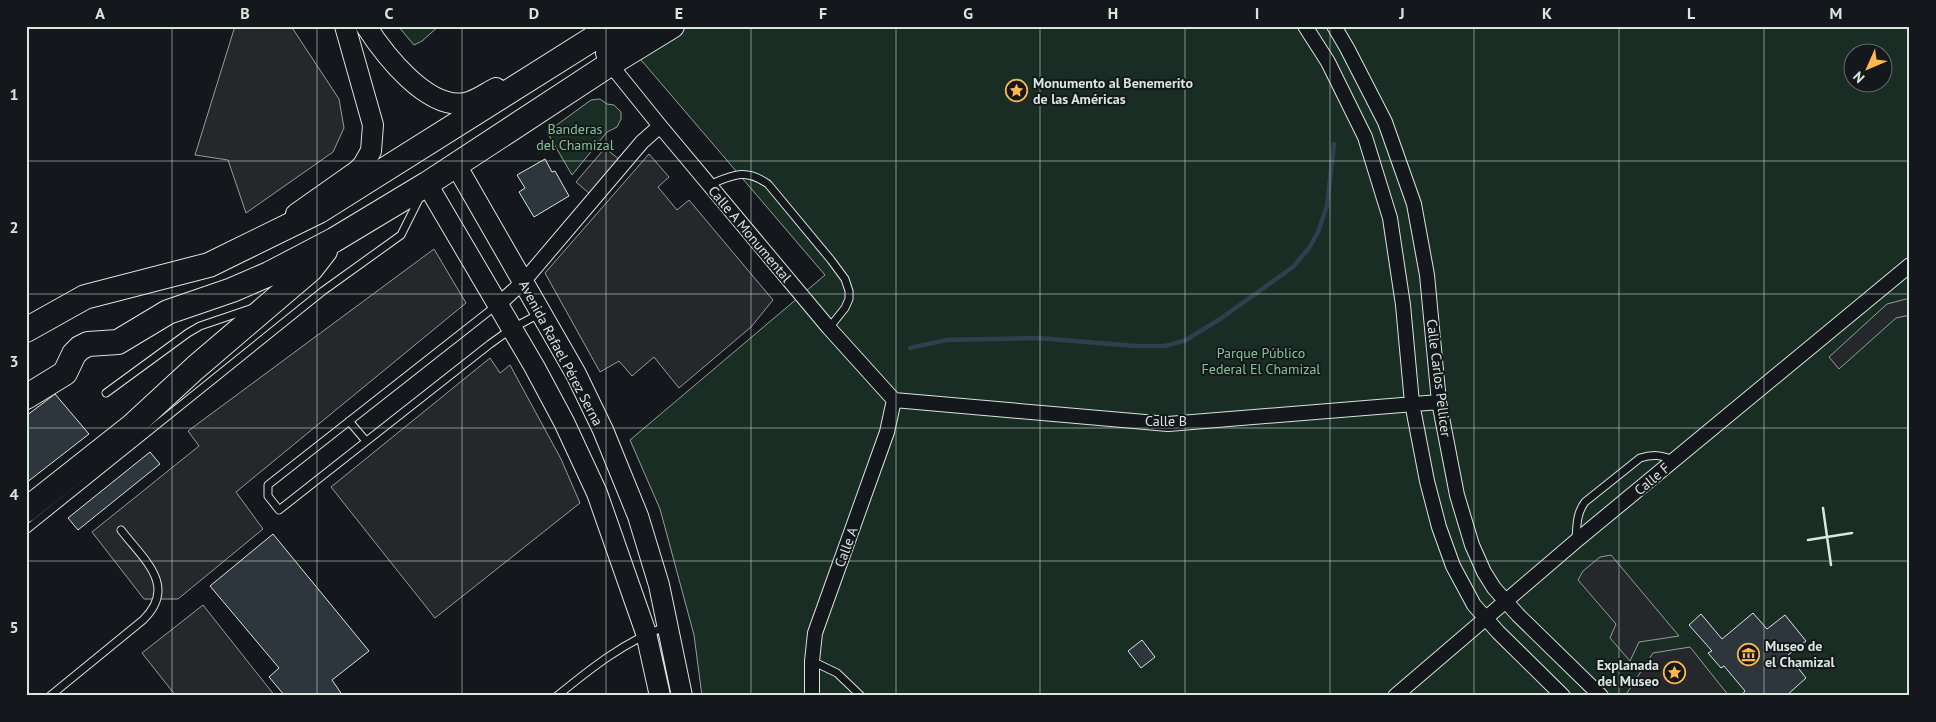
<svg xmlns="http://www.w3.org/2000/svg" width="1936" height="722" font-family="'PT Sans',sans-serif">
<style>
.green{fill:#1a2d24;stroke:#939e99;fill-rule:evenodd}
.parking{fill:#24282b;stroke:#939e99}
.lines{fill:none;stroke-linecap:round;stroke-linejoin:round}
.stream{stroke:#2f3f4d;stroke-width:4.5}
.building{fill:#2c363c;stroke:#d8e6dc}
.service-casing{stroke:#d8e6dc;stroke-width:9}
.minor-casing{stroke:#d8e6dc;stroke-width:16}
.secondary-casing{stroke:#d8e6dc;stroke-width:22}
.trunk-casing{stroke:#d8e6dc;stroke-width:26}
.service{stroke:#14181c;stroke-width:7}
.minor{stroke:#14181c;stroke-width:14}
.secondary{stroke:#14181c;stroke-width:20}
.trunk{stroke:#14181c;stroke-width:24}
.wall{stroke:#d8e6dc;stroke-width:2.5}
.grid{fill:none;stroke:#d8e6dc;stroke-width:1;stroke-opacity:0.55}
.labels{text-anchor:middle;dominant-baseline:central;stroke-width:4;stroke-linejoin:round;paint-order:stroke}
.poi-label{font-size:14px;font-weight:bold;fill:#d8e6dc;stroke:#14181c;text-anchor:start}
.park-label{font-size:14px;fill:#8ac095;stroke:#14181c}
.street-label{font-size:14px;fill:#d8e6dc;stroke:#14181c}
.neatline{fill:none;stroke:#d8e6dc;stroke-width:2}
.grid-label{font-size:16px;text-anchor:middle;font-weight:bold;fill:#d8e6dc}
</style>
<rect width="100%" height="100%" fill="#14181c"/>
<path class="green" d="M398 26H439L422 41 414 45Z
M612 26H1910V696H702L694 635 660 509 630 440 825 275ZM1854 52H1884V82H1854Z
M600 99 607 104 614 105 621 112V119L617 127 607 132 572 175 547 132 591 100Z"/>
<path class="parking" d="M235 26H291L339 99 344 128 333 152 246 213 228 160 195 155Z
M605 148 620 160 590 194 576 182Z
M649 154 669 177 658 187 677 210 689 200 773 300 751 327 679 388 654 357 632 376 619 361 600 372 545 273Z
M434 249 466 303 236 492 263 529 178 599H144L92 532 199 446 188 431Z
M1910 298V315L1896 318 1839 369 1829 357 1887 304Z
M490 358 500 373 510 365 561 459 580 503 435 618 331 487Z
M1611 555 1679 636 1639 642 1630 661 1610 638 1616 624 1578 580 1583 571 1600 557Z
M203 605 275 696H176L142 653Z
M1690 647 1729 696H1630L1627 693 1653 653Z"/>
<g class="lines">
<path class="stream" d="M910 348 946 340 1038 338 1135 346H1165L1186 340 1220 319 1293 267 1309 248 1318 232 1327 206 1334 144"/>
</g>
<path class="building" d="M545 159 552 172 555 171 569 196 534 217 519 192 525 188 517 175Z
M55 394 89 434 26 483V416Z
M150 452 160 464 78 530 68 518Z
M273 534 369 651 332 680 343 696H285L269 677 279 668 210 586Z
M1753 613 1767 629 1785 615 1806 641 1788 655 1806 678 1786 696H1741L1745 691 1724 666 1721 668 1708 653 1712 651 1689 625 1701 614 1722 639Z
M1142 640 1155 657 1141 668 1128 651Z"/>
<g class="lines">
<defs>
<path id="service" d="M709 185C733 175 745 168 768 184L831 260 845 279 849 291V299L845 308 829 328
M497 305 268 485V496L279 510 490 344 511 329 539 314
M106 393 188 333 200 326 250 309
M349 421 366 441
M26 530 323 291 401 235 420 197
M1576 541C1577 526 1576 514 1585 502L1640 458C1653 454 1661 455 1674 460
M812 661 837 673 861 696
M50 696 143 620C178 586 144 560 121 530
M557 696C590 669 625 641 665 627"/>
<path id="minor" d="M1305 26 1328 62 1365 137 1390 218 1403 305 1412 403 1427 481 1439 527 1453 566 1474 605 1498 632 1563 696
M1334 26 1347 48 1385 122 1414 204 1427 275 1439 402 1457 495 1472 545 1484 572 1494 588 1518 615 1601 696
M610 64 660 126 829 328 894 400
M498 305 523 282 642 142 660 126
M894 400 1168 424 1439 402
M812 696V661L815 633 887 432 894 400
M1395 696 1576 541 1910 265"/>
<path id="secondary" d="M366 26C384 54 427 110 465 103 476 101 486 93 496 88
M456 165 576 374 603 430 638 516 659 585 682 696
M427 184 534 366 564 422 597 493 646 633 660 696
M296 214 357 171 363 165 371 151 373 125 345 26"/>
<path id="trunk" d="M608 53C612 39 625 34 637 26
M26 330 85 297 209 265 319 211 613 26
M26 397 65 373 74 354 80 348 88 344 118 342 168 312 232 290 269 274 334 240 427 184 610 64 672 26
M26 510 131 427 195 368 311 269 325 251"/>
</defs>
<use href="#service" class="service-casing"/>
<use href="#minor" class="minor-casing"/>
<use href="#secondary" class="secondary-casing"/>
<use href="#trunk" class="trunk-casing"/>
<use href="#service" class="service"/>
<use href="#minor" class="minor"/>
<use href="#secondary" class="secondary"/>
<use href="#trunk" class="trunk"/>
<path class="wall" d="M1823 508 1831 565
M1808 540 1852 533"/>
</g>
<path class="grid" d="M172 26V696M317 26V696M462 26V696M606 26V696M751 26V696M896 26V696M1040 26V696M1185 26V696M1330 26V696M1474 26V696M1619 26V696M1764 26V696M26 161H1910M26 294H1910M26 428H1910M26 561H1910"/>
<defs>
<symbol id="sight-ring" viewBox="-11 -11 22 22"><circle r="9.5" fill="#14181c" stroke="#ffb74d" stroke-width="1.5"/><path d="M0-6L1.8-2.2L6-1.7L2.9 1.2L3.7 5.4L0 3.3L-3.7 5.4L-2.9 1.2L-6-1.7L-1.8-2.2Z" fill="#ffb74d"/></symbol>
<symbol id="museum-ring" viewBox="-11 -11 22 22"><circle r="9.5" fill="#14181c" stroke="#ffb74d" stroke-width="1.5"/><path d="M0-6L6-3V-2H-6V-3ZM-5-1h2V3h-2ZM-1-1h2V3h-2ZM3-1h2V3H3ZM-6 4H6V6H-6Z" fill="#ffb74d"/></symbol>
</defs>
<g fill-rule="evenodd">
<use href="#sight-ring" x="1004" y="78" width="25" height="25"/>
<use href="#museum-ring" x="1736" y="642" width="25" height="25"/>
<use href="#sight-ring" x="1662" y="660" width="25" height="25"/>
</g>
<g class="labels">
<g class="poi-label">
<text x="1033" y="83">Monumento al Benemerito<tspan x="1033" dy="16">de las Américas</tspan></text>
<text x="1765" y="646">Museo de<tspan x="1765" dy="16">el Chamizal</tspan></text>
<text x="1659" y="665" text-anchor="end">Explanada<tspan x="1659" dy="16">del Museo</tspan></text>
</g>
<g class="park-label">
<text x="575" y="129">Banderas<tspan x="575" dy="16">del Chamizal</tspan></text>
<text x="1261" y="353">Parque Público<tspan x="1261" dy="16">Federal El Chamizal</tspan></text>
</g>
<g class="street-label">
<text transform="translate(750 234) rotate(50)">Calle A Monumental</text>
<text transform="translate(561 353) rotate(62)">Avenida Rafael Pérez Serna</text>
<text transform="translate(1439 378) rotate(83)">Calle Carlos Pellicer</text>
<text x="1166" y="421">Calle B</text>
<text transform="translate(1652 479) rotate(-40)">Calle F</text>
<text transform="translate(846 547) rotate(-70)">Calle A</text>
</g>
</g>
<rect width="1936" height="722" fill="none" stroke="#14181c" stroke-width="55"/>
<g transform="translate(1868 68) rotate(225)"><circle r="24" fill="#14181c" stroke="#626a69"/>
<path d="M0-4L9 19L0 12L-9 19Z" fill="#ffb74d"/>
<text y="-8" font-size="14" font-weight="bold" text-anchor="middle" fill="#d8e6dc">N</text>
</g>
<rect x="28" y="28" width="1880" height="666" class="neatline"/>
<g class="grid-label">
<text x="100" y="19">A</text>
<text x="245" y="19">B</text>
<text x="389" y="19">C</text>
<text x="534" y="19">D</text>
<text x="679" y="19">E</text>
<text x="823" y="19">F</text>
<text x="968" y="19">G</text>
<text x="1113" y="19">H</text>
<text x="1257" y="19">I</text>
<text x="1402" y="19">J</text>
<text x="1547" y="19">K</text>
<text x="1691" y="19">L</text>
<text x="1836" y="19">M</text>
<text x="14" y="100">1</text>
<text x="14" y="233">2</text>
<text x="14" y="367">3</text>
<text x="14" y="500">4</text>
<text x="14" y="633">5</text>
</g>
</svg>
